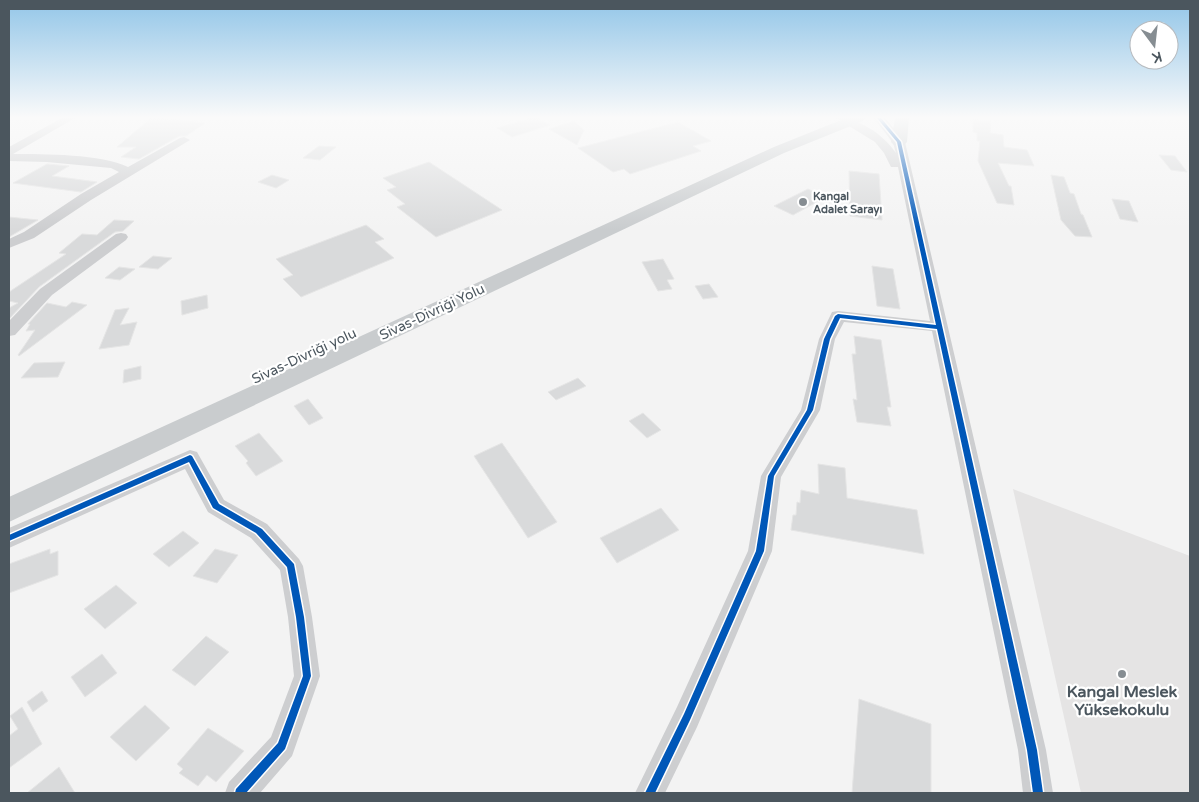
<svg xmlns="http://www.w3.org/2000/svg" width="1199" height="802" font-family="'Varela Round',sans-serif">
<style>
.education{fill:#e5e4e4}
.building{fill:#d9dadb;stroke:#e5e5e5}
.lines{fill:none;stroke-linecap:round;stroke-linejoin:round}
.minor{fill:#cdced0;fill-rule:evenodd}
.major{fill:#c9ccce;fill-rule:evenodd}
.cycleway-casing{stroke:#fff;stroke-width:3}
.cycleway{fill:#0057b8;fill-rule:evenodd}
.poi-dot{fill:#868d92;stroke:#fff;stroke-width:2}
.labels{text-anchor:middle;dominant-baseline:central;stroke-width:4.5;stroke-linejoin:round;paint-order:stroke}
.far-poi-label{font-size:11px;font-weight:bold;fill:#4b565e;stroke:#fff;text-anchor:start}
.street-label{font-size:14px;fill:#4b565e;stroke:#fff}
.near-poi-label{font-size:16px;font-weight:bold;fill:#4b565e;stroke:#fff}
</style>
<rect width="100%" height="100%" fill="#f3f3f3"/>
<path class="education" d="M1013 489 1190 556V793H1081Z"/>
<path class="building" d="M531 118H537L550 125 512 137 497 128Z
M150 119 187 120 185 121 205 123 186 136H179L139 159 121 157 136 147H117Z
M973 119 991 122 990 133 1003 135 1004 147 1027 150 1034 166 998 163 1009 186H1011L1014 205 997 203 978 161 980 141H977V133L973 132Z
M574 121 584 130 577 145 549 129Z
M678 122 711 141 693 146 701 151 630 174 624 169 613 172 578 148Z
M319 146 336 147 320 160 303 158Z
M1159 155 1175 156 1187 172 1171 170Z
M429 162 502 210 436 237 397 207 405 204 387 190 396 187 383 178Z
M47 164 69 166 52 176 97 182 81 192 13 183Z
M849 171 879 174 882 220 850 216Z
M272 175 289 180 276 188 258 182Z
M1051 175 1064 177 1070 193 1074 194 1081 214 1083 215 1092 237 1075 236 1061 220Z
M808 189 826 197 793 215 774 206Z
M1112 199 1129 201 1138 222 1120 219Z
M9 217 38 220 9 237Z
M114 220 134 221 123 231 115 232 39 287 9 319V308L18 303 9 301V292L66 254 59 253 82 234 97 235Z
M366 225 384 239 375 242 394 258 301 297 283 279 293 275 276 259Z
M153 256 172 258 158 269 139 267Z
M663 259 674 279 667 280 672 289 658 291 642 262Z
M872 266 893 269 900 309 877 306Z
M119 267 135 269 120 280 105 278Z
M709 284 718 297 703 299 695 286Z
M207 295 208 308 182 315 181 301Z
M72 302 87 305 19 356 18 355 35 330 26 331 30 324H28L47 303 66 307Z
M129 308 120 325 137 322 129 345 99 349 115 310Z
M854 336 881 340 891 407H887L891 426 857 422 853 399 857 400 852 354H856Z
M65 362 58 377 21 378 34 363Z
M141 366V379L123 383 124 370Z
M578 378 586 386 556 400 548 392Z
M308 399 323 418 309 425 294 406Z
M643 413 661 430 647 438 629 421Z
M259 433 283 461 256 476 246 463 248 461 235 446Z
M502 443 557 522 528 538 474 456Z
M818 464 845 468 847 498 917 510 924 554 791 530 793 515H796L797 502 800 503 801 490 819 494Z
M661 508 679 530 617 563 600 538Z
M183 531 199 543 169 567 153 554Z
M50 549V554L58 551V575L9 593V564Z
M215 549 238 555 217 583 193 576Z
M116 585 137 603 105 629 84 609Z
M206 636 229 652 195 686 172 670Z
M102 654 117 673 85 697 71 677Z
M42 691 48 701 33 712 27 702Z
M859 699 931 724V793H852Z
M145 705 170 728 136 761 110 737Z
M22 707 42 744 9 768V736L18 729 10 716Z
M208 728 244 751 216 782 207 775 198 786 179 773 183 769 177 764Z
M59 767 75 793H27Z"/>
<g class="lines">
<path class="minor" d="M62 118H75L13 154C44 154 102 154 128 167L180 138 184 137 190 140 91 200 34 238 9 248V239L24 232 81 194 119 172 111 168 47 162 9 161V147Z
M836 118C859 118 883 134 896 153L893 143 874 118H885L905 142 1046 750 1053 793H1023L1018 750 932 331 844 322 835 339 820 410 781 477 772 551 697 727 665 793H635L677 707 748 551 761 476 801 410 819 339 832 312 838 311 930 321 898 167H891L884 153 875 142Z
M121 233 126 234 128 237 126 240 52 295 15 335 9 336V321L40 289 116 234Z
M190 450 197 452 224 500 267 524 299 559 303 566 312 617 320 676 292 756 260 793H225L229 782 271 737 294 676 288 617 280 570 251 538 208 512 185 469 9 548V528Z"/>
<path class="major" d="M846 118H865L863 121 784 153 9 522V497L774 147Z
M895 118H909L907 142 904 145H894L891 142Z"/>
<defs>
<path id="cycleway" d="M877 118H881L901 142 1037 750 1043 793H1033L1027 750 937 329 840 318 830 339 813 410 774 476 764 551 690 720 655 793H645L684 714 756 551 768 476 807 410 824 339 835 316 838 314 936 325 897 142Z
M190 455 192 456 219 504 262 529 294 564 304 617 311 676 285 749 246 793H235L236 789 278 743 303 676 296 617 287 567 256 533 213 508 189 462 9 541V535Z"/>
</defs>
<use href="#cycleway" class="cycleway-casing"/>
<use href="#cycleway" class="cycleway"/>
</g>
<linearGradient id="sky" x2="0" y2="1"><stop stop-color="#93c6e8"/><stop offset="0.51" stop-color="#fafafa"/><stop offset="1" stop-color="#fafafa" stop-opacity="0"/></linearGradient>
<rect width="1199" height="230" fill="url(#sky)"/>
<g class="poi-dot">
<circle cx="803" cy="202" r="5"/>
<circle cx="1122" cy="674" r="5"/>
</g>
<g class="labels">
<g class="far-poi-label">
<text x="813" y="196">Kangal<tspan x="813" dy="13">Adalet Sarayı</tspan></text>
</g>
<g class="street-label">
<text transform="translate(432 312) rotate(-25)">Sivas-Divriği Yolu</text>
<text transform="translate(304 356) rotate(-25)">Sivas-Divriği yolu</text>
</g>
<g class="near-poi-label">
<text x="1122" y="692">Kangal Meslek<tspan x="1122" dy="18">Yüksekokulu</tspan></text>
</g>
</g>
<rect width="1199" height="802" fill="none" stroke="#4b565e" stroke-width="20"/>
<g transform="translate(1154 45) rotate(165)"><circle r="24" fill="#ffffff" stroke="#b7bbbf"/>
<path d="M0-4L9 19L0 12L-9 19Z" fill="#868d92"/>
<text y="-8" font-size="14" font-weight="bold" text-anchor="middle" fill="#4b565e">K</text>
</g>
</svg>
